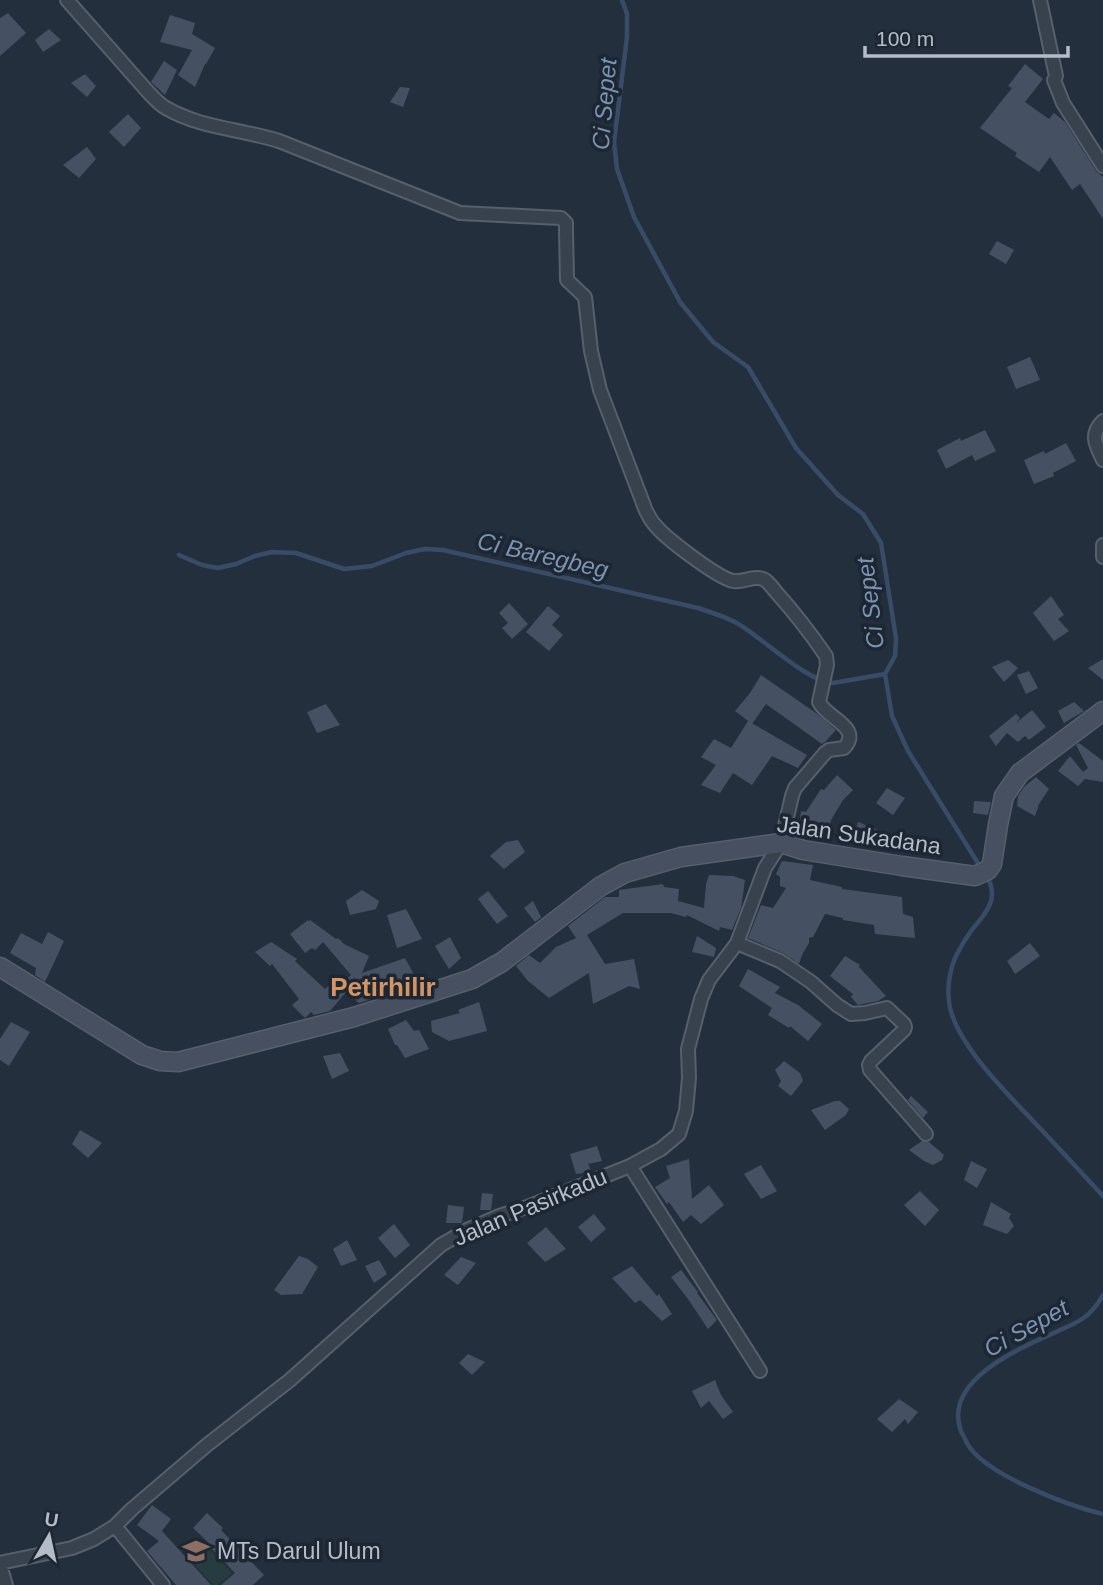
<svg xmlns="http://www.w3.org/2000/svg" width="1103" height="1585" font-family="Arial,sans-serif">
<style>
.green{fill:#263c3f}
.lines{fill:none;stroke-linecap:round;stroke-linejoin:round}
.stream{stroke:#394c67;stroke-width:4.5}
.building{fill:#455162}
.minor-casing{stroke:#565f6c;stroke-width:16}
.secondary-casing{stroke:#565f6c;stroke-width:21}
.minor{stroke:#38414e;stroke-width:12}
.secondary{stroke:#465061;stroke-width:18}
.labels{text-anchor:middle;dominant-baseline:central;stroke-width:7;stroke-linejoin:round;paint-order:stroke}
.street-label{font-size:23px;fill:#b4bcc9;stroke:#1d2633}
.poi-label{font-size:23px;fill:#b4bcc9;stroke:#1d2633;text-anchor:start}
.water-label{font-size:24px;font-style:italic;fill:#7c92b1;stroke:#1d2633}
.quarter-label{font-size:26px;font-weight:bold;fill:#d59563;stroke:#1d2633}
</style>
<rect width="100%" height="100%" fill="#242f3e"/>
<path class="green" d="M202 1541 232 1573 218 1585H213L186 1555Z"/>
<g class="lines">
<path class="stream" d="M622 0 627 14V37L614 142 617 169 634 217 680 302 713 342 748 367 796 448 838 495 863 514 881 543 896 638 895 656 885 674 892 716 908 751 981 868
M179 555 202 565 218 568 236 564 255 556 272 552 296 553 344 569 372 566 406 553 425 549 443 550 698 608C710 612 723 616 735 622 761 636 805 681 833 683L885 674
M986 875C1001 899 985 914 971 931 966 938 961 946 957 954 950 968 947 986 949 1001 952 1040 1007 1093 1034 1122 1057 1146 1080 1171 1103 1196
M1103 1295C1098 1304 1091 1313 1082 1319 1075 1324 1066 1327 1058 1331 1023 1347 945 1378 960 1428 961 1433 965 1438 967 1443 983 1474 1069 1506 1103 1514"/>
</g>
<path class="building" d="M8 13 26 33 0 56V18Z
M170 15 195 23 192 34 215 48 206 64H205L195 87 178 75 192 50 160 42Z
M49 29 61 40 43 52 35 40Z
M164 61 177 70 165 95 151 82Z
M1025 64 1043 79 1025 102 1049 119 1054 113 1065 122 1096 171 1103 177V219L1080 184 1072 190 1050 157 1039 172 1015 156 1017 153 980 128 1012 88 1008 86Z
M85 74 96 86 87 97 71 83Z
M400 87 410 88 403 107 390 102Z
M128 114 141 128 124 147 109 132Z
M87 147 96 159 79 178 63 165Z
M997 241 1014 250 1006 264 989 254Z
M1030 357 1040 380 1016 389 1007 367Z
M985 430 996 451 975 461 972 455 946 469 937 450 960 438 961 441Z
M1066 443 1076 461 1053 473 1054 476 1034 484 1024 460 1044 451 1045 454Z
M1051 596 1064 615 1058 619 1069 631 1054 641 1033 613Z
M509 603 528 624 512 639 502 628 508 623 499 613Z
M548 606 560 616 552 625 563 635 549 651 526 632Z
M1103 659V680L1088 668Z
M1008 660 1018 668 1004 682 992 667Z
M1029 671 1038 688 1026 694 1017 675Z
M761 675 816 713 836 730 825 742 822 744 766 704 752 724 735 711 750 693Z
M1074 702 1084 711 1064 723 1058 711Z
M326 704 340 725 317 733 307 712Z
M1032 710 1046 727 1029 740 1025 736 1018 742 1007 733 996 746 989 736 1016 714 1020 718 1016 723Z
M748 721 807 755 798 768 772 756 752 785 733 773 720 793 701 785 716 765 701 757 714 739 731 748Z
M1079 743 1103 761V782L1085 779 1078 786 1058 771 1070 756 1083 772 1088 768 1076 745Z
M837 775 853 790 843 800 831 820 827 838 814 836 816 828 799 826 801 811 806 812 821 789 824 790Z
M1036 777 1049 789 1039 804 1035 816 1017 806 1018 796 1024 787Z
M887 788 905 798 893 815 876 803Z
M974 801 991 802 988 815 973 813Z
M858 822 881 831 869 848 853 840Z
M897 835 920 839 918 853 893 848Z
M518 840 525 852 504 869 490 856 506 842Z
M782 861 813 865 810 880 842 887V889L902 897 903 914 913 917 915 938 875 934 874 925 843 920V918L825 914 813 937 809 938V943L802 955 799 964 783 953 748 938 761 905 773 908 786 888 780 886V877L776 874Z
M709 875 733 876 745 880 741 908 732 930 720 927 719 931 687 915 686 917 671 913H623L587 935 605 964 634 959 640 989 629 986 593 1004 589 973 549 998 528 981 516 966 529 955 540 963 556 947 576 938 568 926 605 897H619V890L663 884 664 887 679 889 678 901 704 908 706 884Z
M362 890 379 901 376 909 350 915 346 901Z
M488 891 508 916 497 924 478 899Z
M533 901 541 917 535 922 524 908Z
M406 909 422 939 397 948 387 915Z
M308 920 309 922 310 920 336 939 338 938 344 944 369 956 362 973 405 958 419 984 359 1003 346 992 330 1011 314 1015 311 1012 305 1018 292 1005 299 999 272 964 270 966 255 952 271 942 297 959 295 961 325 989 331 984 336 989 351 975 323 942 315 950 312 948 305 953 290 934Z
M48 932 64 941 45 982 35 975 36 968 10 953 21 933 42 944Z
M697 936 716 948 714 957 692 952Z
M450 937 461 958 449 969 435 946Z
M1030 943 1040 956 1015 974 1007 961Z
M845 956 860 965 859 967 886 996 878 1001 858 1005 851 997 853 994 830 976Z
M748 969 780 987 775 993 798 1005 822 1024 808 1041 790 1026 789 1028 768 1015 772 1008 739 986Z
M479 1002 487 1031 449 1041 432 1032 431 1021 460 1013 458 1010Z
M406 1020 414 1031 419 1030 429 1049 405 1058 397 1045H395L388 1029Z
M11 1022 30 1032 9 1066 0 1060V1039Z
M340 1053 349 1071 332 1079 323 1056Z
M784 1061 800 1073 803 1081 791 1096 778 1086 781 1081 775 1070Z
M911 1096 928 1112 923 1118 908 1100Z
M835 1101H840L849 1109 846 1115 825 1130 811 1110Z
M80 1130 102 1143 88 1158 72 1144Z
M922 1141 929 1142 944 1155 942 1160 933 1165 924 1161 909 1150Z
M597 1146 602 1161 588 1164 592 1172 576 1174 570 1154Z
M689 1159 692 1199 709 1185 724 1205 701 1224 691 1215 683 1222 669 1202 667 1204 655 1187 670 1178 666 1166Z
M971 1161 987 1169 977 1188 964 1180Z
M761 1165 777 1191 761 1199 744 1174Z
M920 1191 939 1210 925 1226 904 1205Z
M482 1193 493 1194 491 1210H480Z
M991 1202 1011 1214 1009 1218 1014 1226 1007 1234 983 1225Z
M448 1205 464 1207 462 1223H446Z
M594 1214 606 1229 591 1242 578 1227Z
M394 1224 410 1245 395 1258 378 1238Z
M546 1227 566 1249 545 1262 527 1243Z
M347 1240 357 1260 341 1266 333 1249Z
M299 1256 308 1259 318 1267 302 1294 281 1295 274 1290Z
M461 1257 476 1263 458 1285 444 1275Z
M379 1260 387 1274 374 1283 365 1266Z
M632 1266 657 1296 659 1294 672 1314 662 1321 640 1300 635 1303 612 1278Z
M681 1270 698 1292 697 1293 717 1320 708 1329 688 1299 671 1277Z
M468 1354 485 1362 472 1375 459 1363Z
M715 1380 721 1395 733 1412 723 1419 709 1401 701 1408 692 1391Z
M899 1399 918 1412 908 1424 905 1419 892 1432 877 1419Z
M152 1505 171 1519 162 1531 211 1585H176L147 1551 159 1541 137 1525Z
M207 1513 223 1528 221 1530 264 1575 253 1585H221L235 1573 210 1547 212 1546 193 1528Z"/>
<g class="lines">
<defs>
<path id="minor" d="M1040 0 1056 76 1054 80 1063 103 1103 166
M1103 421C1089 435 1096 445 1103 460
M1103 545V557
M737 943 780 961 811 982 837 1005 851 1014 865 1013 887 1008 904 1024 905 1027 904 1030 871 1061 869 1065 870 1070 926 1134
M630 1166 760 1371
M115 1526 163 1585
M0 1563 72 1548 94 1539 115 1526 132 1509 207 1445 290 1380 441 1245 469 1229 499 1216 530 1206 630 1166 661 1149 679 1134 686 1111 689 1078 688 1049 701 999 709 980 737 943 765 868 781 843 792 796 795 788 825 753 829 750 844 748C863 727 827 719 819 702L827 665 826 656C811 634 794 612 776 592 773 588 769 583 765 580 755 574 744 583 733 581 718 578 665 538 655 525 651 521 649 516 646 511L600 390 591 351 585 297 567 280 566 230V223L561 218 460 213 279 141C241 129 200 128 166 108 160 105 154 98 149 93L67 0
M0 1565 6 1585"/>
<path id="secondary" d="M0 967 142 1055 160 1061 178 1062 354 1017 472 979 502 962 601 886 625 873 681 857 781 843 803 850 902 866 975 876 988 870 992 864 998 825 1004 796 1020 773 1103 711"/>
</defs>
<use href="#minor" class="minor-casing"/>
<use href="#secondary" class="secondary-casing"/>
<use href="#minor" class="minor"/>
<use href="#secondary" class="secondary"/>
</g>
<defs>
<symbol id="school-bare" viewBox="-9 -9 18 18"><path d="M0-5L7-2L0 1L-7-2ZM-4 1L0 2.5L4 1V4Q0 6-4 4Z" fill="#8d6e63" stroke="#1d2633" stroke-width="2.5" paint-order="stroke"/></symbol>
</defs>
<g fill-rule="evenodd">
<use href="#school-bare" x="177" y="1532" width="38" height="38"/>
</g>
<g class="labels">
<g class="street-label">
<text transform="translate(859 835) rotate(8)">Jalan Sukadana</text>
<text transform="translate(530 1207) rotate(-23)">Jalan Pasirkadu</text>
</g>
<g class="poi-label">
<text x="217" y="1551">MTs Darul Ulum</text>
</g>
<g class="water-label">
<text transform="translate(604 104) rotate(-85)">Ci Sepet</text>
<text transform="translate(543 555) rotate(13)">Ci Baregbeg</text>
<text transform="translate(870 603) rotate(-97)">Ci Sepet</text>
<text transform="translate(1026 1328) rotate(-29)">Ci Sepet</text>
</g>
<g class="quarter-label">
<text x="383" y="987">Petirhilir</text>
</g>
</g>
<g transform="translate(49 1536) rotate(9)" stroke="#1d2633" stroke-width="5" paint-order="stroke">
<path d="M0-5L12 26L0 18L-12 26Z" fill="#b4bcc9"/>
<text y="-10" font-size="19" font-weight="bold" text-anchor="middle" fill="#b4bcc9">U</text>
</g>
<path d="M865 46v10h203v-10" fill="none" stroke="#b4bcc9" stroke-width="3.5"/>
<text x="876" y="46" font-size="21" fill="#b4bcc9" stroke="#1d2633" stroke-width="5" paint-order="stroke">100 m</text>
</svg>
